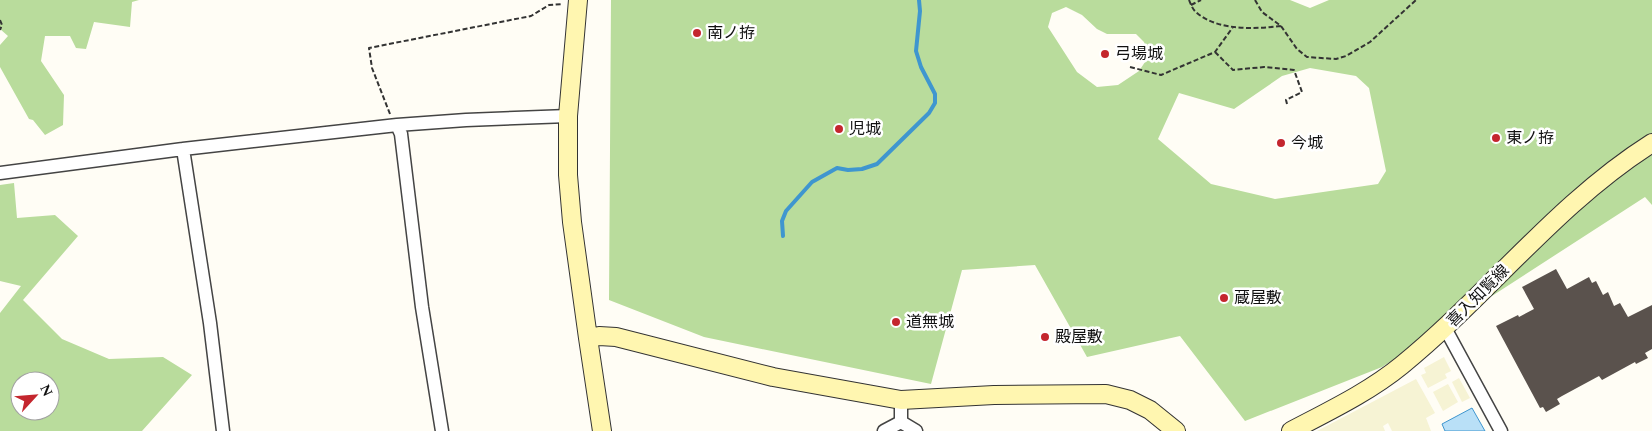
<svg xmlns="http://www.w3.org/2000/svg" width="1652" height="431" font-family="Spectral,'Noto Sans JP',serif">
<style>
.farmland{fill:#f6f3d4}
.forest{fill:#b9dc9c;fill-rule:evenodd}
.water{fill:#b9e0f7;stroke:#3f96cf}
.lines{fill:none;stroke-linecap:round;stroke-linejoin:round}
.stream{stroke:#3f96cf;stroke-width:4}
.building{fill:#5a524d}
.street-casing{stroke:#444;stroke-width:15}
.secondary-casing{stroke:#333;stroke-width:20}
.path{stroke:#333;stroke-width:2;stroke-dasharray:5 2.5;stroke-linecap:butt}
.street{stroke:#fff;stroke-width:12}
.secondary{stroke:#fff6b0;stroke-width:18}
.poi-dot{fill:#c4262e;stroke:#fff;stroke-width:2}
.labels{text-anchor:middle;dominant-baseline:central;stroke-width:5;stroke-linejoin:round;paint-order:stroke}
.poi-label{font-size:16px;fill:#111;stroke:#fff;text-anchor:start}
.street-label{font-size:16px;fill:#111;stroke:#fff}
</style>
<rect width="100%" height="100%" fill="#fffdf5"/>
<path class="farmland" d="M1444 357 1451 371 1445 374 1447 378 1428 388 1421 375 1426 373 1424 368Z
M1459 378 1470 398 1462 402 1452 382Z
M1416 379 1435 413 1426 418 1431 431H1392L1388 423 1383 426 1385 431H1317Z
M1448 384 1458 402 1443 411 1433 392Z"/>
<path class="forest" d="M0 0H139L132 2 130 27 94 22 86 49 76 48 70 36H45L41 61 64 95 63 125 45 135 33 120 29 119 0 67V45L8 36 0 29Z
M611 0H1290L1310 8 1329 0H1652V205L1645 197 1382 367 1245 421 1180 336 1087 357 1035 265 962 270 931 384 704 337 609 300ZM1066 7 1082 15 1097 29 1107 34H1136L1144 42 1149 56 1139 71 1118 85 1097 87 1077 72 1048 27 1052 13ZM1310 68 1356 76 1369 88 1386 171 1378 184 1275 199 1211 184 1158 139 1179 93 1234 109 1282 76Z
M14 183 17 218 55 215 78 236 23 300 62 339 109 359 163 357 192 375 142 431H0V313L21 286 0 281V185ZM20 381H50V411H20Z"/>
<path class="water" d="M1472 408 1485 431H1445L1442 424Z"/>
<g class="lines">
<path class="stream" d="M783 236 782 221 786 211 812 182 837 168 848 170 862 169 877 164 929 113 935 103V94L921 67 916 51 920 11 919 0"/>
</g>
<path class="building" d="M1556 269 1567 289 1589 277 1592 283 1596 281 1603 295 1608 292 1614 306 1620 303 1628 317 1652 305V349L1645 353 1648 358 1636 364 1635 362 1602 380 1599 376 1562 396 1557 399 1560 404 1546 412 1543 407 1540 408 1496 326 1518 315 1519 317 1534 309 1522 287Z"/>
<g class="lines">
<defs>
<path id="street" d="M397 125 401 134 422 307 442 431
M183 149 210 323 223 431
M0 173 183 149 397 125 466 120 568 116
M1445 328 1501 431
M901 422 916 431
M884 431 901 422V400"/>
<path id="secondary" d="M578 0 568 116V175L572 222 588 338 602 431
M588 338 599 336 616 337 773 377 901 400 994 395 1106 394 1130 400 1150 410 1176 431
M1291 431C1329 411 1369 392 1402 365 1488 295 1557 203 1652 143"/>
</defs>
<use href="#street" class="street-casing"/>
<use href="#secondary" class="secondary-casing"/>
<path class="path" d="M1189 0C1191 5 1193 10 1197 13 1218 31 1256 29 1281 26
M1255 0 1262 12 1281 26 1297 49 1307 57 1336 59 1346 56 1370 42 1416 0
M1191 5 1201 0
M0 20 2 25 0 30
M1215 52 1233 70 1264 67 1294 70 1302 92 1286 100 1287 104
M1130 67 1161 75 1215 52 1233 27
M390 114 372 68 369 48 531 16 549 5 563 4"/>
<use href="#street" class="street"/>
<use href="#secondary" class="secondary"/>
</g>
<g class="poi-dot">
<circle cx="697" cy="33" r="5"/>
<circle cx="1105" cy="54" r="5"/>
<circle cx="839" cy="129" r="5"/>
<circle cx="1496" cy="138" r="5"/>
<circle cx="1281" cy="143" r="5"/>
<circle cx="1224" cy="298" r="5"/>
<circle cx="896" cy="322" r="5"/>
<circle cx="1045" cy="337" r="5"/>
</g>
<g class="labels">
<g class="poi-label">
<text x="707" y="33">南ノ拵</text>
<text x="1115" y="54">弓場城</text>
<text x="849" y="129">児城</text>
<text x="1506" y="138">東ノ拵</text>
<text x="1291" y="143">今城</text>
<text x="1234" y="298">蔵屋敷</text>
<text x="906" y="322">道無城</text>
<text x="1055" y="337">殿屋敷</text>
</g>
<g class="street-label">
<text transform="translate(1478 296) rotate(-45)">喜入知覧線</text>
</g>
</g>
<g transform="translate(35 396) rotate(64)"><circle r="24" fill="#ffffff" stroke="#a0a0a0"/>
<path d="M0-4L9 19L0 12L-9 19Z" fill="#c4262e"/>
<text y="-8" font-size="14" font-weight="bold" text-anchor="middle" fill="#111111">N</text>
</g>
</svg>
